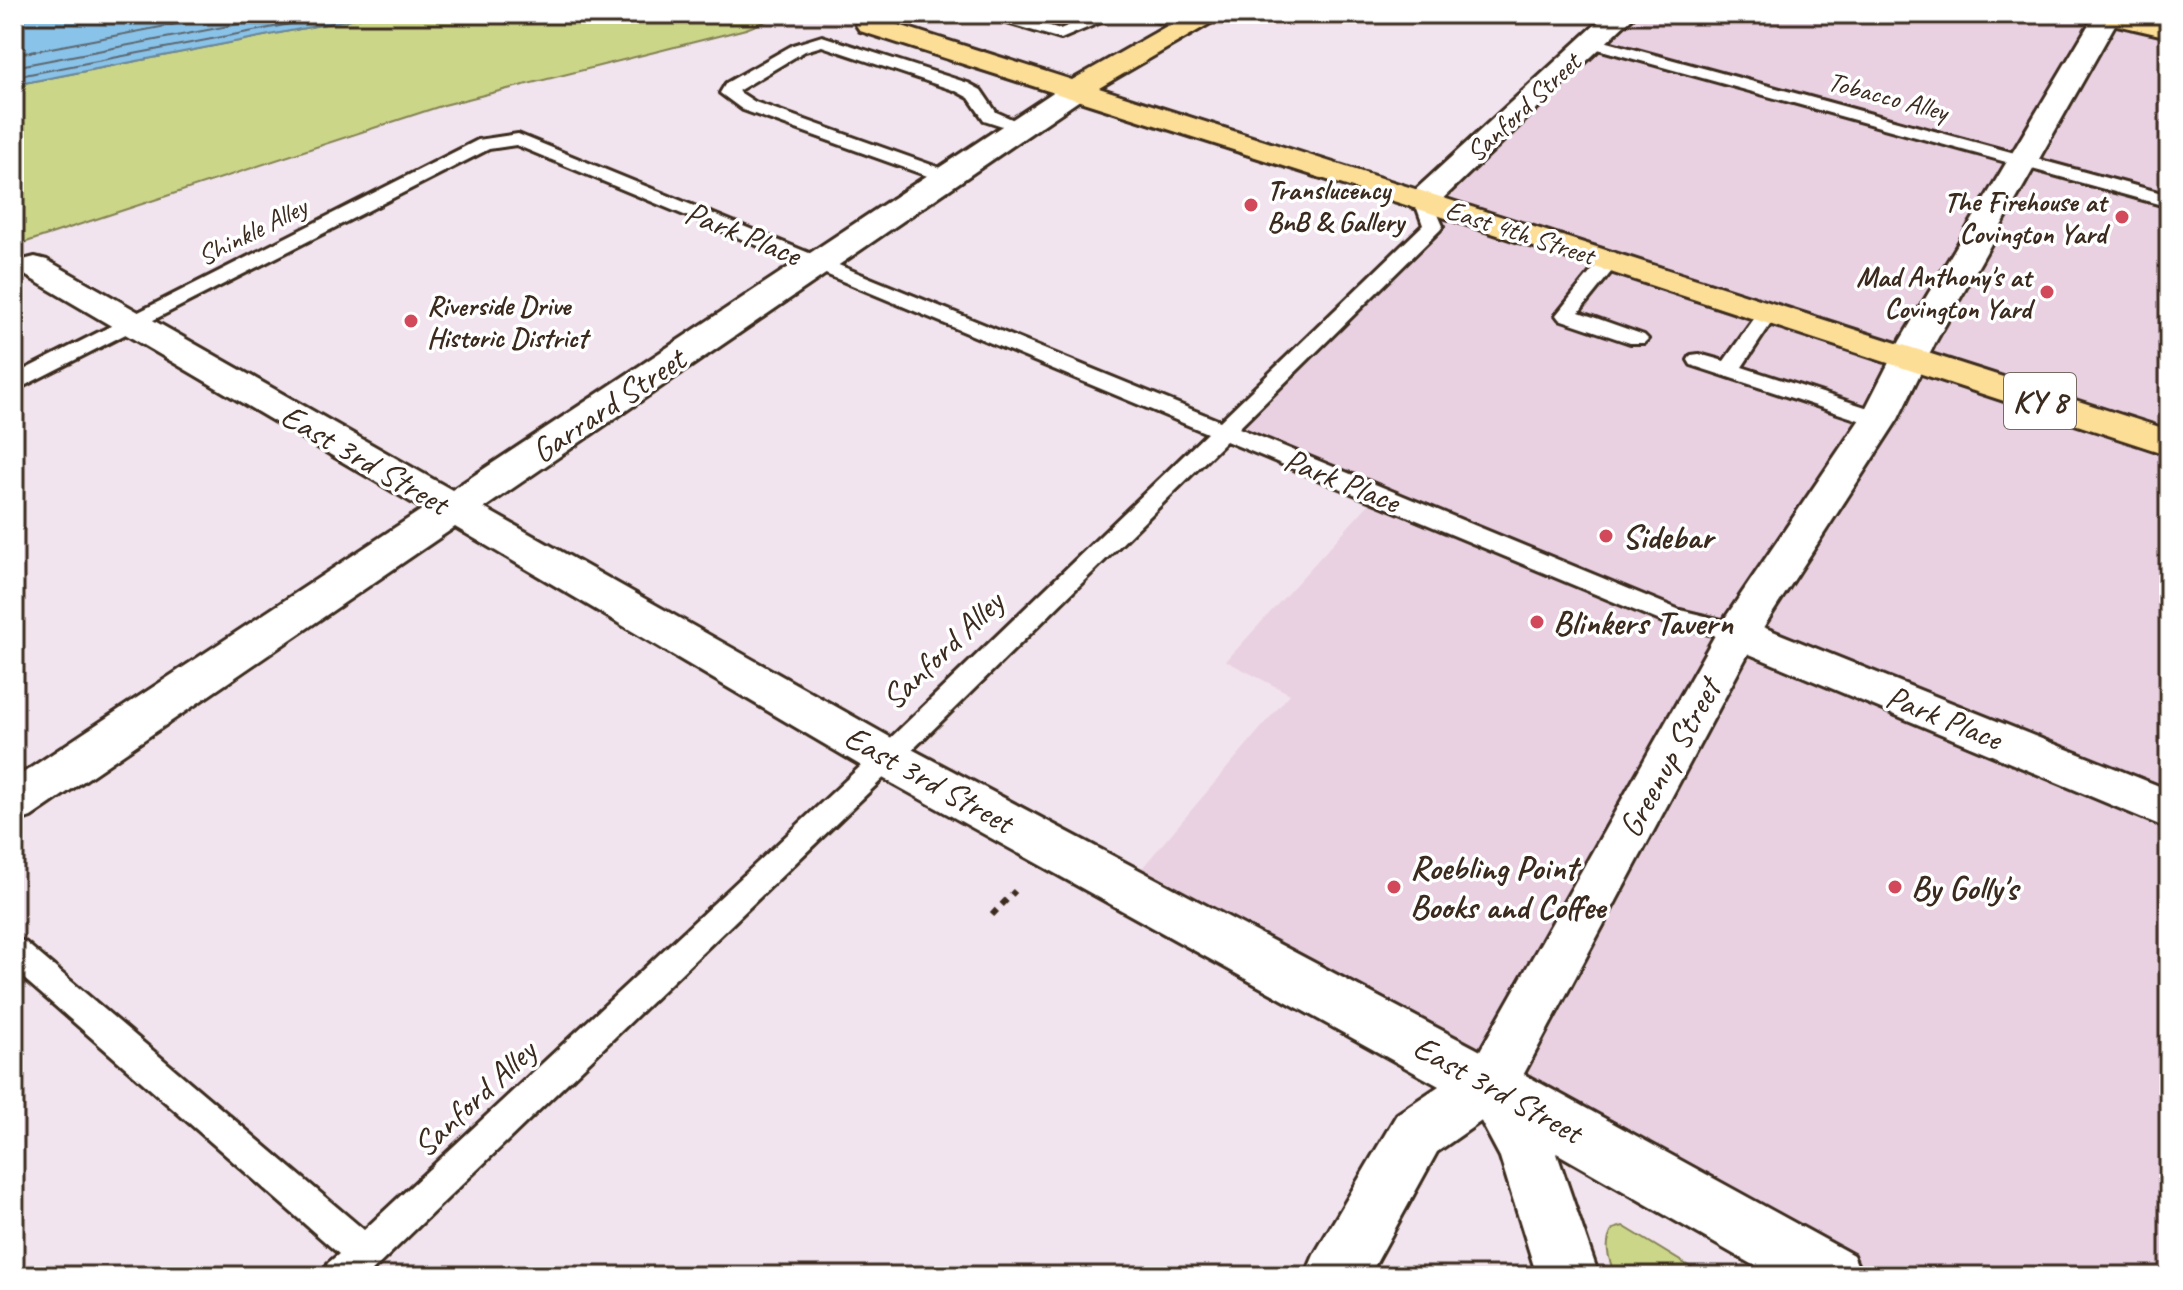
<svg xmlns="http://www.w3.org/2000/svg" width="2183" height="1290" font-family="Caveat,sans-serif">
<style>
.built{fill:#e9d1e2}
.green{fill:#cbd689;stroke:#838054;stroke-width:2}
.water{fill:#8ac3e9;stroke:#6a8698;stroke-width:2}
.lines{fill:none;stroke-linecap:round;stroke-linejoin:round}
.shore{stroke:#5b676f;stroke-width:2}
.lane-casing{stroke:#3b2a1e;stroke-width:6}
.street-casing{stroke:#3b2a1e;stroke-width:6}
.secondary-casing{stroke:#3b2a1e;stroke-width:6}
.primary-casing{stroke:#3b2a1e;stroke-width:6}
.path{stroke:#3b2a1e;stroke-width:6;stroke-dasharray:7 7;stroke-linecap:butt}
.lane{fill:#fff;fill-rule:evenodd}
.street{fill:#fff;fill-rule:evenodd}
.secondary{fill:#fff;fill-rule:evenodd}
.primary{fill:#fdde96;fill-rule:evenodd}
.poi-dot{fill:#d1495b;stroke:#fff;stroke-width:3}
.labels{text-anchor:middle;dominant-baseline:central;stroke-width:7;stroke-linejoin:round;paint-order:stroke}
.far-street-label{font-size:28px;fill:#3b2a1e;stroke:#fff}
.far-poi-label{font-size:28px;font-weight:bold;fill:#3b2a1e;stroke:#fff;text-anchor:start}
.shield{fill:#fff;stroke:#766a62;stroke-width:2}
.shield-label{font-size:32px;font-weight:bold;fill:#3b2a1e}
.street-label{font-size:34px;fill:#3b2a1e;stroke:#fff}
.poi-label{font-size:34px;font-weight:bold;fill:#3b2a1e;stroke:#fff;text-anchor:start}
</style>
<rect width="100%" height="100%" fill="#f2e4ee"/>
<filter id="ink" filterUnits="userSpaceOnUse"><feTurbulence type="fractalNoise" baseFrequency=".0125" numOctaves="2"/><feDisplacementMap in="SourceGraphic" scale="16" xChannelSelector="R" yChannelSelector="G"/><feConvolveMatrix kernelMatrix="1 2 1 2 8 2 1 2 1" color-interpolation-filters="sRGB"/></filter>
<g filter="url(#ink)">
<path class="built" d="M1623 14H2104L2169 29V1276H1831L1126 887 1290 694 1226 661 1377 495 1221 430 1433 226 1423 200Z"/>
<path class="green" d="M377 14H784L746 29 444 105 14 246V85Z
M1623 1226 1705 1276H1615C1609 1259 1603 1245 1613 1229Z"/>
<path class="water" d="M14 14H377L14 85Z"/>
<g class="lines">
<path class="shore" d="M14 55 229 14
M14 67 291 14
M14 77 342 14"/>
<defs>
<path id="lane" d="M985 14H1010L1060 29 1098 14H1120L1061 39 987 17Z
M1140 14H1165L1197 26 1189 31 1142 17Z
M822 36 968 83 981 90 996 112 1030 127 1021 132 984 120 969 98 956 91 822 46 805 51 738 91 755 102 954 173 956 177 954 181 947 183 743 110 720 93 726 83 793 45Z
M1593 38 2169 195V207L1587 46 1585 43Z
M518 134 1220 421 1423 225 1414 200 1416 196H1430L1443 226 1440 230 1239 428 1680 610 1747 626 1751 632 1747 638 1738 641 1665 623 1226 441 897 765 367 1276H323L328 1263 339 1254 14 970V938L25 942 364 1230 877 751 1207 433 516 145 489 149 14 391V375L478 140Z
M1610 255 1620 261 1579 312 1644 335 1648 339 1644 343H1630L1559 319 1556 315 1603 257Z
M1768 307 1778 313 1742 367 1887 414 1890 419 1887 424H1871L1691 365 1688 360 1691 355 1699 354 1724 361 1761 309Z"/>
<path id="street" d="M1607 14H1636L1434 207 1423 210 1412 207 1407 200 1412 193Z
M1077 80 1087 83 1091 89 1087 95 484 508 904 745 1509 1066 1853 1255 1862 1276H1772L1490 1115 1437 1152 1369 1276H1305L1314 1255 1397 1114 1439 1086 870 771 455 527 31 817 14 823V779L423 509 23 274 18 267 23 260 35 257 47 260 452 490 1067 83Z
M1738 617 2169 790V829L1723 643 1716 632 1723 621Z"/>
<path id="secondary" d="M2095 14H2121L1936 341 1898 419 1757 637 1519 1083 1555 1148 1599 1276H1537L1500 1157 1461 1084 1723 621 1860 419 1900 341Z"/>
<path id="primary" d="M1188 14H1220L1216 20 1099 88 2169 430V455L1412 207 860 31 856 25 860 19H880L1072 80Z
M2091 14H2139L2169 21V37L2095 20Z"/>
</defs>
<use href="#lane" class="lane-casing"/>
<use href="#street" class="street-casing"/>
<use href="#secondary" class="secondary-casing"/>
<use href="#primary" class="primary-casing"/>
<path class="path" d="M992 915 1015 891"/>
<use href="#lane" class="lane"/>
<use href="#street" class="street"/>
<use href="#secondary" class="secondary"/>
<use href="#primary" class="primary"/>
</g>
</g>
<g class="poi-dot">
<circle cx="1251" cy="205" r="8"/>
<circle cx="2122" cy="217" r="8"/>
<circle cx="2047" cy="292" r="8"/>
<circle cx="411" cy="321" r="8"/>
<circle cx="1606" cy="536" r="8"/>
<circle cx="1537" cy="622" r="8"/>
<circle cx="1394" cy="887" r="8"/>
<circle cx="1895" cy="887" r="8"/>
</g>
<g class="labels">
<g class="far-street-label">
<text transform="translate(1888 96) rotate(15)">Tobacco Alley</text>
<text transform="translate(1523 107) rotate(-43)">Sanford Street</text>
<text transform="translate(252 231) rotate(-27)">Shinkle Alley</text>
<text transform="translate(1520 232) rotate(18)">East 4th Street</text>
</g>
<g class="far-poi-label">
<text x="1267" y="189">Translucency<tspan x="1267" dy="32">BnB &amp; Gallery</tspan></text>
<text x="2106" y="201" text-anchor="end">The Firehouse at<tspan x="2106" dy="32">Covington Yard</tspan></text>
<text x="2031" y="276" text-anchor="end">Mad Anthony's at<tspan x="2031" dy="32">Covington Yard</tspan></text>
<text x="427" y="305">Riverside Drive<tspan x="427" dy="32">Historic District</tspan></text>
</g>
<rect class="shield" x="2004" y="373" width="72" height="56" rx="6"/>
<g class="shield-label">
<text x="2040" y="401">KY 8</text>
</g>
<g class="street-label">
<text transform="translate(743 233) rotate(22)">Park Place</text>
<text transform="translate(608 405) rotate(-34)">Garrard Street</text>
<text transform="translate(365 459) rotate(30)">East 3rd Street</text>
<text transform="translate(1342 480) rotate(22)">Park Place</text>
<text transform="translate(942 650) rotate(-44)">Sanford Alley</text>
<text transform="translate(1944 717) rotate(22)">Park Place</text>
<text transform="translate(1669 758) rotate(-61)">Greenup Street</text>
<text transform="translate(929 779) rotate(29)">East 3rd Street</text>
<text transform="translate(1498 1089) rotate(29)">East 3rd Street</text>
<text transform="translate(474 1098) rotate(-43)">Sanford Alley</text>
</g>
<g class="poi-label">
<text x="1622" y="536">Sidebar</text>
<text x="1553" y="622">Blinkers Tavern</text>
<text x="1410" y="867">Roebling Point<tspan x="1410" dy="39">Books and Coffee</tspan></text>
<text x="1911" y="887">By Golly's</text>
</g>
</g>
<rect width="2183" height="1290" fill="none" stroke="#fff" stroke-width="48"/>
<rect x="24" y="24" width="2135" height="1242" fill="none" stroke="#3b2a1e" stroke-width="3" filter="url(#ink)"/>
</svg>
